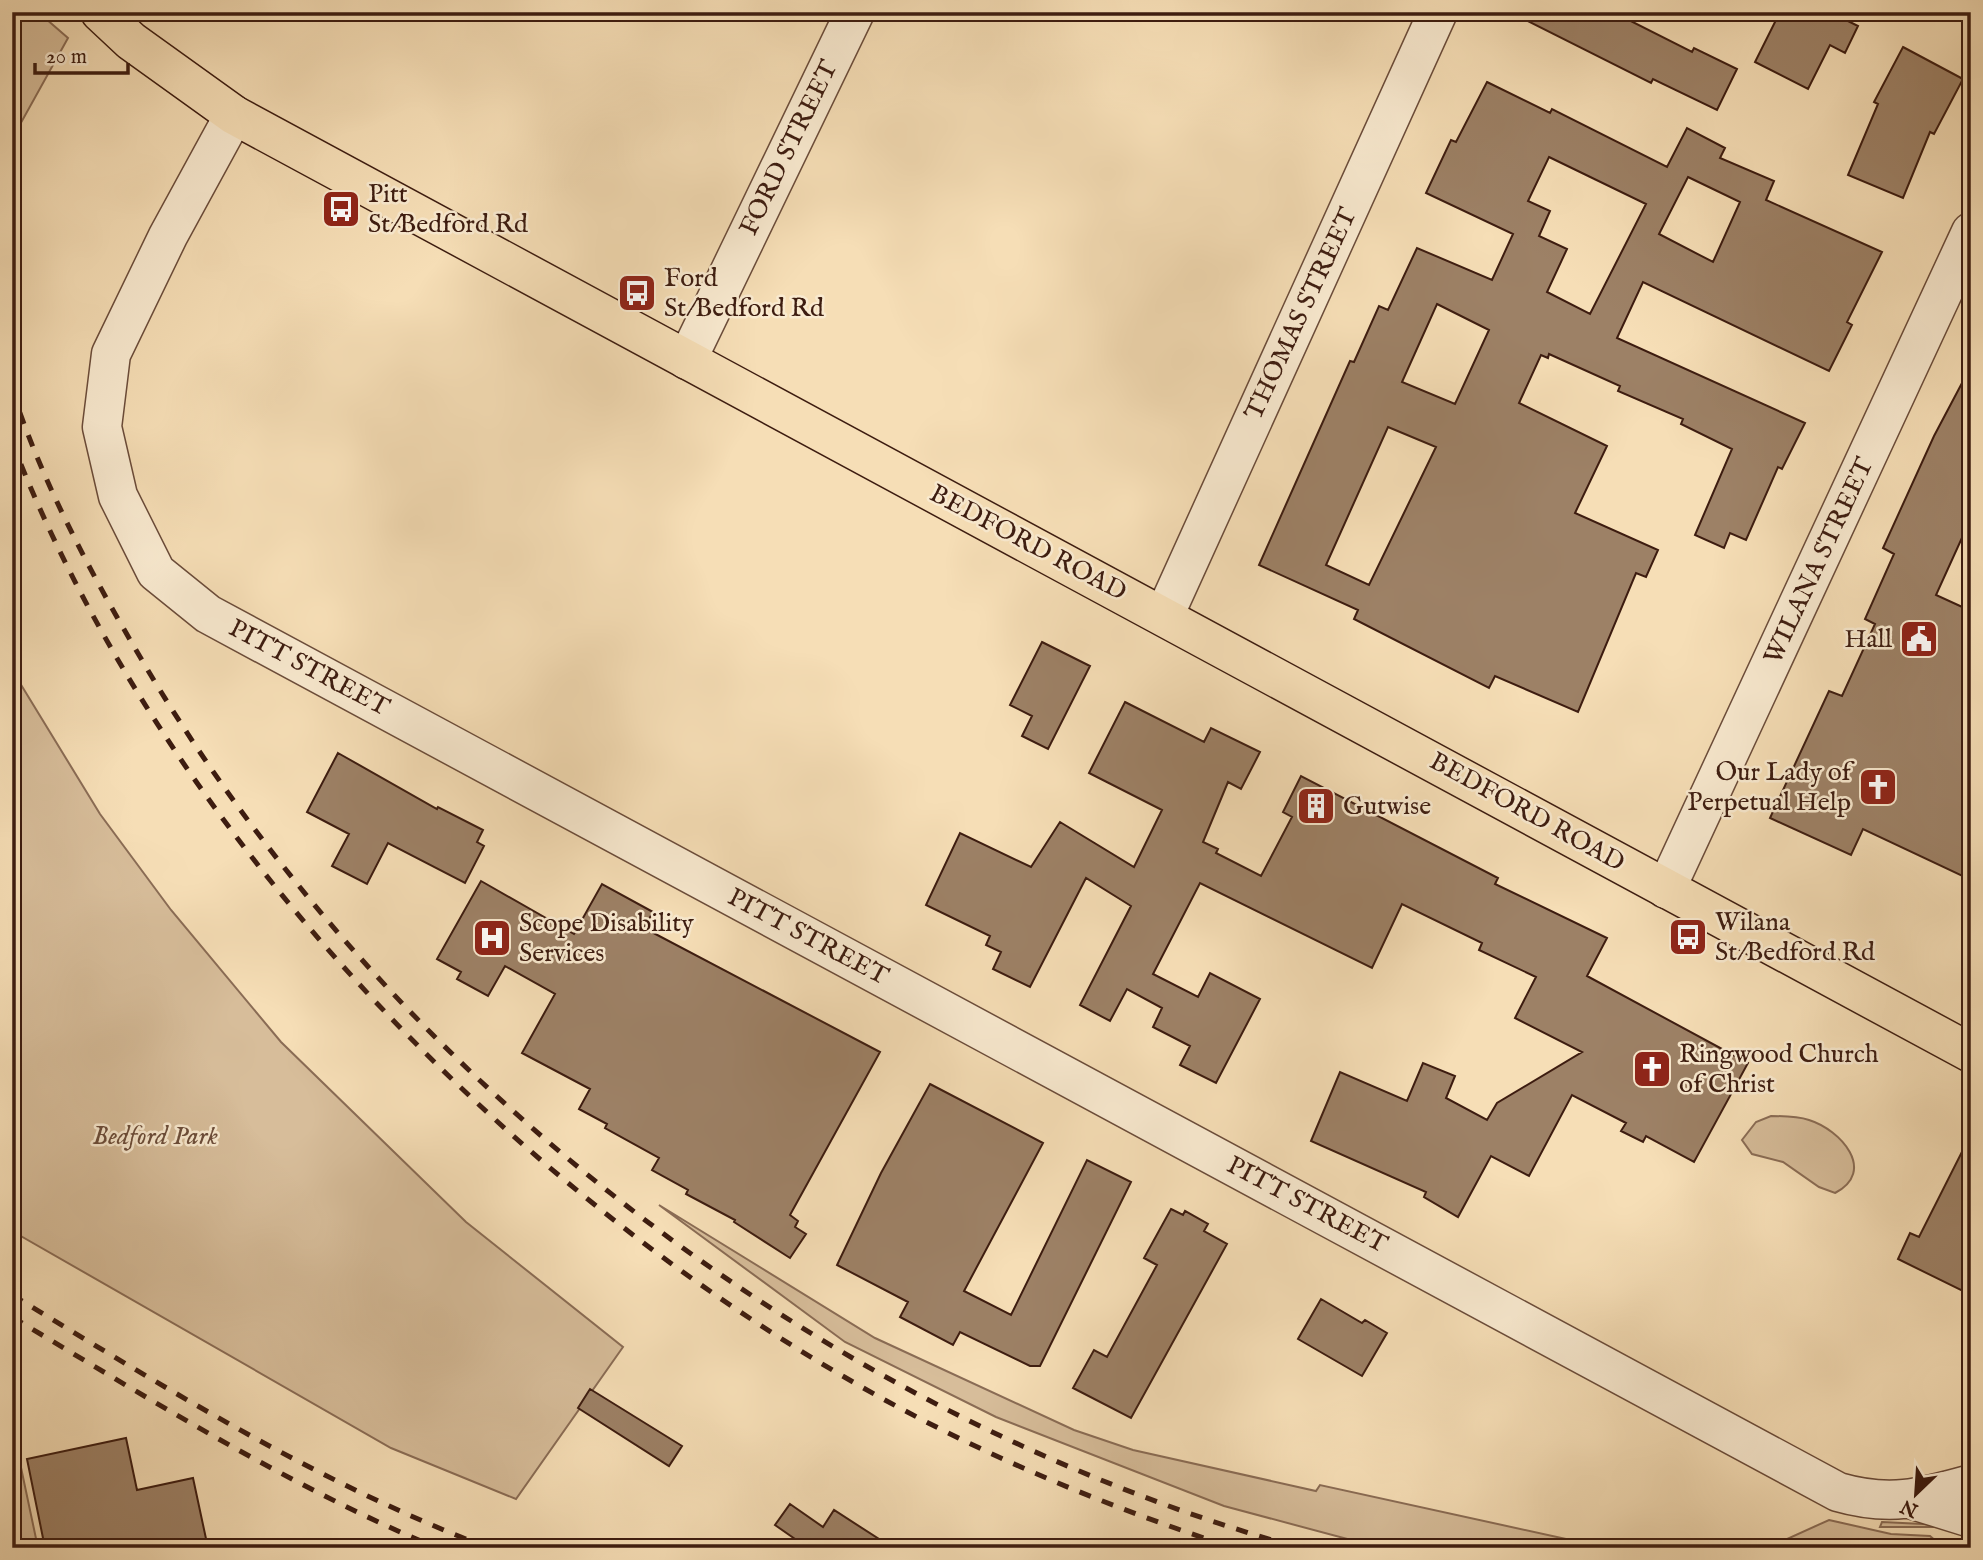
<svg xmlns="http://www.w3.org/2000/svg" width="1983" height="1560" font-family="'IM FELL English',serif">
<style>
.green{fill:#d7bd9a;stroke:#8a6c55;stroke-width:2}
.building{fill:#9d8166;stroke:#3d1c10;stroke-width:2;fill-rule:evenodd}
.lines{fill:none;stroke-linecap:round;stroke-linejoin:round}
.minor-casing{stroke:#6b4c3a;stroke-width:41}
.major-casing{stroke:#3d1c10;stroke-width:41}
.minor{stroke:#f9ead0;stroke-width:38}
.major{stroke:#f6deb6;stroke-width:38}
.rail{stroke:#3d1c10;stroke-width:5;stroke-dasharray:12 12;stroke-linecap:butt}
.labels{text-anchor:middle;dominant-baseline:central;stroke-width:5;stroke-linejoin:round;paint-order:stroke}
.street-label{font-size:26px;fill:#3d1c10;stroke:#f9ead0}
.poi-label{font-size:26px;fill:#3d1c10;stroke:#f9ead0;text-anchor:start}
.park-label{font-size:26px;font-style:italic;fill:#6b4c39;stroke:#f9ead0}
</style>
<rect width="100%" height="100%" fill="#f6deb6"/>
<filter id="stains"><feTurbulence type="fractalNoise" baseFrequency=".00286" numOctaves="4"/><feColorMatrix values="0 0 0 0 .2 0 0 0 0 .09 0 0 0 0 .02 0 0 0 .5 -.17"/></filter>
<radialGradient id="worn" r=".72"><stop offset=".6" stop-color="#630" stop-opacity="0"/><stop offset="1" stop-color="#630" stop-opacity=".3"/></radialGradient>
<path class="green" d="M12 12H38L68 38 12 139Z
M12 670 100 814 171 910 281 1042 466 1222 623 1347 516 1499 391 1448 12 1231Z
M1771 1116C1784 1116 1797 1116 1809 1120 1841 1130 1877 1171 1835 1193L1819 1187 1783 1162 1752 1154 1742 1140 1756 1122Z
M659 1205 875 1338 1074 1430 1133 1450 1316 1491 1320 1485 1607 1548H1381L1224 1506 996 1417 845 1342Z
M12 1425 38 1548H12Z
M1829 1520 1891 1534 1930 1536 1944 1548H1767Z
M1882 1522 1943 1525 1945 1527H1880Z"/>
<path class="building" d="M1510 12H1613L1692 52 1694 48 1737 69 1717 110 1653 79 1651 83Z
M1780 12H1830L1858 26 1845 53 1830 45 1808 89 1755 62Z
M1903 47 1963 79 1934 134 1930 132 1903 198 1848 175 1878 104 1874 102Z
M1487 82 1550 113 1552 109 1667 167 1687 128 1725 148 1720 158 1774 181 1766 200 1882 252 1847 322 1852 325 1829 371 1643 282 1617 338 1805 423 1782 469 1778 467 1746 540 1730 533 1724 548 1695 535 1732 449 1681 424 1683 419 1618 391 1620 386 1549 354 1548 358 1541 355 1519 403 1607 446 1575 513 1658 550 1646 577 1636 573 1578 712 1495 676 1489 688 1354 619 1358 610 1259 565 1350 361 1354 362 1379 306 1388 310 1417 248 1492 280 1513 234 1426 193 1451 140 1456 142ZM1549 157 1646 204 1590 314 1547 292 1567 249 1539 236 1550 211 1528 201ZM1688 177 1740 202 1713 262 1659 234ZM1437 304 1489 330 1455 404 1402 382ZM1388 427 1436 447 1369 585 1326 565Z
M1971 366V518L1936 595 1971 611V880L1863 829 1851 855 1770 818 1829 691 1842 696 1875 624 1865 619 1894 554 1883 548 1934 436Z
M1042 642 1090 666 1048 749 1022 736 1032 716 1010 705Z
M1125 702 1204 742 1211 728 1260 752 1241 789 1228 782 1203 842 1218 849 1216 853 1261 876 1292 817 1283 812 1301 776 1498 878 1495 884 1607 938 1587 976 1748 1063 1694 1162 1646 1136 1643 1142 1621 1131 1626 1123 1572 1095 1529 1176 1491 1156 1458 1217 1424 1197 1426 1192 1311 1141 1340 1072 1407 1101 1423 1063 1455 1076 1446 1098 1487 1120 1497 1103 1582 1052 1515 1018 1536 977 1479 950 1482 943 1402 904 1372 968 1200 883 1153 974 1198 997 1210 973 1260 999 1216 1083 1180 1065 1190 1046 1153 1027 1162 1008 1127 989 1110 1021 1080 1005 1131 906 1086 878 1030 987 993 969 1001 952 986 945 990 936 926 905 960 833 1031 867 1060 822 1134 867 1162 810 1089 773Z
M338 753 437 809 438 807 483 830 477 842 484 846 465 883 388 843 367 884 332 866 349 834 307 812Z
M481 881 574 934 602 884 653 912 644 928 880 1052 790 1215 798 1221 795 1227 806 1234 790 1258 734 1222 735 1220 686 1194 688 1190 652 1170 659 1158 605 1128 607 1124 579 1109 590 1089 522 1053 555 994 505 966 488 996 457 979 461 972 437 959Z
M930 1084 1043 1143 964 1291 1011 1315 1087 1160 1131 1182 1040 1366H1030L960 1332 953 1345 900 1317 908 1302 837 1265 881 1173Z
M1971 1134V1295L1898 1259 1910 1233 1919 1237Z
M1171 1209 1183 1215 1185 1211 1208 1224 1204 1231 1227 1244 1131 1418 1073 1388 1094 1350 1107 1357 1157 1265 1144 1258Z
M1321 1299 1362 1323 1365 1320 1387 1333 1362 1376 1298 1339Z
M590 1389 682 1446 669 1466 578 1408Z
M126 1438 137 1490 193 1478 208 1548H45L27 1459Z
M790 1504 823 1527 834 1510 893 1548H808L775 1525Z"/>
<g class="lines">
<defs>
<path id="minor" d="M234 115 168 236 111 354 102 427 118 496 156 572 208 614 1838 1492C1890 1507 1921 1498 1971 1484
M687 360 855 12
M1164 616 1438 12
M1666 889 1971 232
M1913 1500 1971 1518"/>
<path id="major" d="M100 12 131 41 234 115 1971 1053"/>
</defs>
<use href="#minor" class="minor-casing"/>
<use href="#major" class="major-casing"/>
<use href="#minor" class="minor"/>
<use href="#major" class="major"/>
<path class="rail" d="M12 390C42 481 88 568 136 650 385 1080 823 1415 1300 1548
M12 442C167 841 522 1204 896 1406 1004 1464 1117 1510 1234 1548
M12 1295C167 1389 320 1484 489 1548
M12 1317C151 1400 287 1485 437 1548"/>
</g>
<defs>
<symbol id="bus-square" viewBox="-11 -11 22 22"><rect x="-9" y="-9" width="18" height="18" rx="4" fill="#8f2418" stroke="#f9ead0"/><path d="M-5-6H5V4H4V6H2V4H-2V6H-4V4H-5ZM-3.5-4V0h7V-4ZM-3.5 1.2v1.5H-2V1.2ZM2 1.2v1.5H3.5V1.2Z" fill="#fff"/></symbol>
<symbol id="civic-square" viewBox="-11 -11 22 22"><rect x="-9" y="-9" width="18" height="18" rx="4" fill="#8f2418" stroke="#f9ead0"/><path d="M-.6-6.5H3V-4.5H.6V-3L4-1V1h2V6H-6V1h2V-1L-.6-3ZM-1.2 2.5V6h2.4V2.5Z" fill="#fff"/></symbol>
<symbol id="church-square" viewBox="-11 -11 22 22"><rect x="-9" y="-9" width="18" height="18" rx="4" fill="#8f2418" stroke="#f9ead0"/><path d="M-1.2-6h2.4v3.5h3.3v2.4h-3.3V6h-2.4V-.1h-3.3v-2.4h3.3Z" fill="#fff"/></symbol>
<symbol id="building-square" viewBox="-11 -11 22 22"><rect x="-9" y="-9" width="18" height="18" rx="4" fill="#8f2418" stroke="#f9ead0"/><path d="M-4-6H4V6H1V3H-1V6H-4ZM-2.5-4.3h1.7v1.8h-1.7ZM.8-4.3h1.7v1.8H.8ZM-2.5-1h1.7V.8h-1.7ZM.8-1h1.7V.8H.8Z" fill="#fff"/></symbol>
<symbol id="hospital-square" viewBox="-11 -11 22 22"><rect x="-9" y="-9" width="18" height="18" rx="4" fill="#8f2418" stroke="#f9ead0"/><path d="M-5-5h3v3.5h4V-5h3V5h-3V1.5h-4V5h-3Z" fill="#fff"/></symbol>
</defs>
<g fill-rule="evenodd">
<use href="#bus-square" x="319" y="187" width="44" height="44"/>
<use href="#bus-square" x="615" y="271" width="44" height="44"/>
<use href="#civic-square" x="1897" y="617" width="44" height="44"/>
<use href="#church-square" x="1856" y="765" width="44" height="44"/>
<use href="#building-square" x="1294" y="784" width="44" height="44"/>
<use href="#bus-square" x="1666" y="915" width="44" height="44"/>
<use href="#hospital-square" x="470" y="916" width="44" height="44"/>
<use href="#church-square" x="1630" y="1047" width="44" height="44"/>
</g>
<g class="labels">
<g class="street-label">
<text transform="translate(789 148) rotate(-64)">FORD STREET</text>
<text transform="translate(1301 314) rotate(-65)">THOMAS STREET</text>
<text transform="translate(1028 543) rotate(28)">BEDFORD ROAD</text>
<text transform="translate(1819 561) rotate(-65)">WILANA STREET</text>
<text transform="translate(309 668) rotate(28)">PITT STREET</text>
<text transform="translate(1527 812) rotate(29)">BEDFORD ROAD</text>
<text transform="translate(808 937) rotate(28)">PITT STREET</text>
<text transform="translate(1307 1205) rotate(28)">PITT STREET</text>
</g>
<g class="poi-label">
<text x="368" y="194">Pitt<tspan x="368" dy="30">St/Bedford Rd</tspan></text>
<text x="664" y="278">Ford<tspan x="664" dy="30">St/Bedford Rd</tspan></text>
<text x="1892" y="639" text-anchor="end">Hall</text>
<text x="1851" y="772" text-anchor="end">Our Lady of<tspan x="1851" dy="30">Perpetual Help</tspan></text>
<text x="1343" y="806">Gutwise</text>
<text x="1715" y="922">Wilana<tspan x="1715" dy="30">St/Bedford Rd</tspan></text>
<text x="519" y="923">Scope Disability<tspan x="519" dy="30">Services</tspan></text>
<text x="1679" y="1054">Ringwood Church<tspan x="1679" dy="30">of Christ</tspan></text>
</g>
<g class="park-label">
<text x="155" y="1136">Bedford Park</text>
</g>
</g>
<rect width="1983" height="1560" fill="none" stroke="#f6deb6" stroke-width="42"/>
<rect x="14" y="14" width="1955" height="1532" fill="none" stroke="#3d1c10" stroke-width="3.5"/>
<rect x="21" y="21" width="1941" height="1518" fill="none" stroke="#3d1c10" stroke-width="2"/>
<g transform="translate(1916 1494) rotate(205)" stroke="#f9ead0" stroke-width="5" paint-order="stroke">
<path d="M0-5L12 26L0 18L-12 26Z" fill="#3d1c10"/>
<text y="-10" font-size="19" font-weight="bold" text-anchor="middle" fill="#3d1c10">N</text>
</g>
<path d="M35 63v10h93v-10" fill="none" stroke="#3d1c10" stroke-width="3.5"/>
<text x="46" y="63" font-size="21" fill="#3d1c10" stroke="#f9ead0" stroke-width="5" paint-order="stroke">20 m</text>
<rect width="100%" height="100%" filter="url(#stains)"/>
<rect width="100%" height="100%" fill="url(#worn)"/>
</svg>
